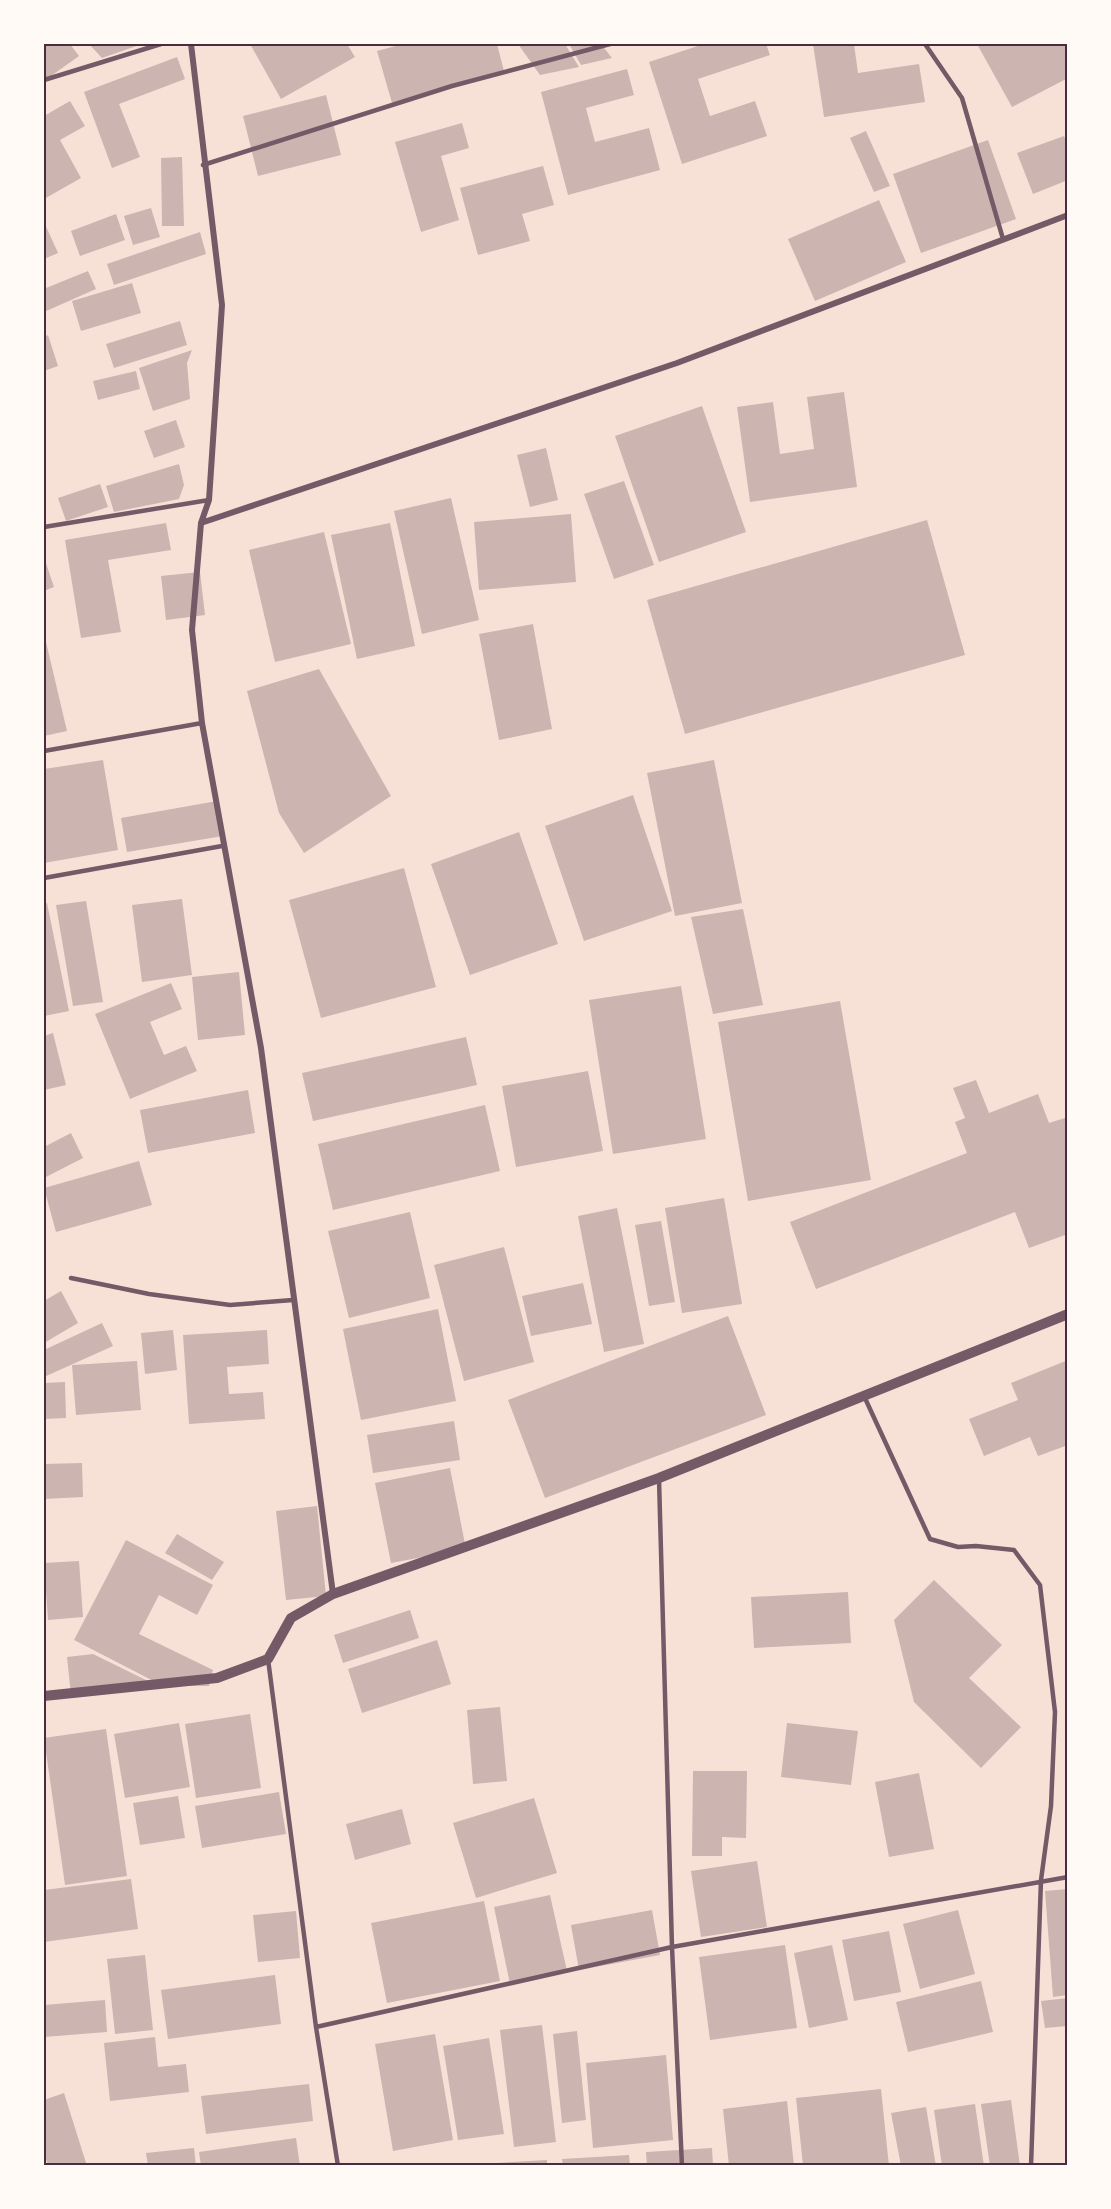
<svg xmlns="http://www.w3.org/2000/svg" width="1111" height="2209" font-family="'IBM Plex Sans',sans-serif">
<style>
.building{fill:#ccb4b1}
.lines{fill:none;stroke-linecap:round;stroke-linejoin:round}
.service{stroke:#755966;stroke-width:4.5}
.minor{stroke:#755966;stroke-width:6}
.tertiary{stroke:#755966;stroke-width:10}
.neatline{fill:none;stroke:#4a2c40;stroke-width:2}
</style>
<rect width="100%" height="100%" fill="#f7e1d7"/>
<path class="building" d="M44 44H70L79 56 44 81Z
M89 44H142L102 58Z
M250 44H347L355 57 281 99Z
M403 44H497L504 71 392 103 377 51Z
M518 44H565L579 67 540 75Z
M569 44H601L612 58 581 65Z
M704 44H766L770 55 698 79 710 116 755 101 767 136 682 164 649 62Z
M813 44H854L858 73 919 64 925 102 824 117Z
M977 44H1068V78L1012 107Z
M177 57 185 79 119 104 140 157 112 168 84 92Z
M627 69 634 95 586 108 595 142 649 128 660 170 568 195 541 92Z
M326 95 341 155 258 176 243 116Z
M70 101 85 126 60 140 81 178 44 199V116Z
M462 123 469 148 441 156 459 220 421 232 395 142Z
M866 131 890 186 874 192 850 138Z
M1064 136 1068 146V180L1033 194 1017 153Z
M988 140 1016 219 921 253 893 174Z
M182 157 184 226H162L161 158Z
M543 166 554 205 522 214 530 241 478 255 460 188Z
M879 200 906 262 815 301 788 239Z
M151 208 160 237 133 245 124 216Z
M116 214 125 240 80 256 71 231Z
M44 222 58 253 44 259Z
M200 232 206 254 114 285 107 264Z
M88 271 96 289 44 312V281L46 288Z
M132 283 141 313 81 331 72 301Z
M180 321 187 345 114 368 106 344Z
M48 335 58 366 44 371V337Z
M192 350 187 363 190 399 153 411 139 368Z
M136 371 140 389 98 400 93 381Z
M844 392 857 487 750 502 737 407 773 402 780 454 814 449 807 397Z
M702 406 746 532 659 562 615 436Z
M176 420 185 447 154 458 144 431Z
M546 448 558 500 530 507 517 455Z
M179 464 184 485 179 499 114 512 106 486Z
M624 481 654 565 614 579 584 494Z
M100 484 108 507 66 521 58 498Z
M451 498 479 620 422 634 394 511Z
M571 514 576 582 479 590 474 522Z
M927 520 965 655 685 734 647 600Z
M166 523 171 550 108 560 121 632 81 638 65 540Z
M390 523 415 646 357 659 331 535Z
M324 532 351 644 275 662 249 550Z
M44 557 54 587 44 591Z
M200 572 205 615 166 620 161 576Z
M533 624 552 729 499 740 479 634Z
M44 642H46L67 731 44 736Z
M319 669 391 796 304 853 279 813 247 691Z
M103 760 118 850 44 863V769Z
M714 760 742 903 675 916 647 773Z
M633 795 672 911 584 941 545 826Z
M217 801 223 836 127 852 121 818Z
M519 832 558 944 470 975 431 864Z
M404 868 436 987 321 1018 289 900Z
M182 899 192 975 142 982 132 905Z
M86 901 103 1002 73 1006 56 905Z
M47 903 69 1011 44 1016V904Z
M743 909 763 1005 713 1014 691 917Z
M239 972 245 1035 198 1040 192 977Z
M171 983 182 1009 150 1022 164 1055 186 1046 197 1071 130 1099 95 1014Z
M681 986 706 1139 613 1154 589 1000Z
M840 1001 871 1180 748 1201 718 1022Z
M53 1033 66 1085 44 1090V1036Z
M466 1037 477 1085 313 1121 302 1073Z
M588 1071 603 1151 516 1167 502 1086Z
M976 1080 989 1113 1038 1094 1049 1123 1068 1117V1234L1029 1248 1015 1212 816 1289 790 1222 967 1153 955 1122 965 1118 953 1088Z
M248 1090 255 1133 148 1153 140 1110Z
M485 1105 500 1171 333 1210 318 1144Z
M71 1133 83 1158 44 1178V1147Z
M139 1161 152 1205 56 1232 44 1188Z
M724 1198 742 1304 682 1313 665 1208Z
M617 1208 644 1344 604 1352 578 1216Z
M410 1212 430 1298 349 1318 328 1231Z
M661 1221 675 1302 649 1306 635 1225Z
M504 1247 534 1362 464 1381 434 1265Z
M583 1283 592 1324 531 1336 522 1296Z
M61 1291 78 1323 44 1343V1301Z
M438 1309 456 1401 361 1420 343 1329Z
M728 1316 766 1415 545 1498 508 1400Z
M102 1323 113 1346 44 1377V1350Z
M173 1330 177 1370 145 1374 141 1333Z
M267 1330 269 1364 227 1367 229 1394 263 1392 265 1419 189 1424 183 1335Z
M1068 1360V1445L1038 1456 1030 1437 984 1456 969 1419 1018 1400 1011 1383Z
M137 1361 141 1410 76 1415 72 1365Z
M65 1382 66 1418 44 1419V1383Z
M454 1421 460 1460 373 1473 367 1435Z
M82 1463 83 1497 44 1499V1464Z
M450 1468 466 1549 391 1563 375 1483Z
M317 1506 326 1596 286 1600 276 1511Z
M177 1534 224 1562 212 1580 165 1553Z
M126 1540 213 1585 197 1615 159 1595 139 1634 213 1670 209 1686H163L74 1640Z
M79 1561 83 1617 48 1620 44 1563Z
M934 1580 1002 1645 969 1678 1021 1727 981 1768 914 1702 894 1620Z
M848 1592 851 1643 754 1648 751 1597Z
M410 1610 419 1638 343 1663 334 1635Z
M437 1640 451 1684 362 1713 348 1669Z
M93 1654 150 1682 71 1695 67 1657Z
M500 1707 507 1781 473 1784 467 1710Z
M250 1714 261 1788 196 1798 185 1724Z
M179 1723 190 1787 125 1798 114 1734Z
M787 1723 858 1731 851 1785 781 1777Z
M106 1729 127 1876 65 1885 44 1738Z
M693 1771H747L746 1838 722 1837V1856H692Z
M919 1773 934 1849 889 1857 875 1782Z
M279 1792 286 1834 202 1848 195 1806Z
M178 1796 185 1838 140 1845 133 1803Z
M534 1798 557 1873 476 1898 453 1823Z
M402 1809 411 1844 355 1860 346 1824Z
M757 1861 767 1927 701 1937 691 1871Z
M131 1879 138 1929 44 1942V1890Z
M1068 1889V1995L1053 1997 1045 1891Z
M550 1895 567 1971 510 1984 494 1907Z
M484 1901 500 1981 387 2003 371 1923Z
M652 1910 660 1955 579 1970 571 1925Z
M958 1910 975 1974 920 1989 903 1924Z
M296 1911 300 1958 258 1962 253 1915Z
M889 1931 901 1992 854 2001 842 1940Z
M785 1945 797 2028 710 2040 699 1957Z
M832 1945 848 2020 809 2028 794 1953Z
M145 1955 153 2030 115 2034 107 1959Z
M275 1975 281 2024 168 2039 161 1990Z
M981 1981 993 2032 908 2052 896 2002Z
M1068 1998V2026L1045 2028 1041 2001Z
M105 2000 107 2032 44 2037V2005Z
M542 2025 556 2142 514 2147 500 2030Z
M577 2031 586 2120 562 2123 553 2034Z
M435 2034 453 2140 393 2151 375 2044Z
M155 2037 158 2067 186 2064 189 2092 110 2101 104 2043Z
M489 2038 504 2134 458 2140 443 2046Z
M666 2055 673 2140 593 2148 586 2063Z
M309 2084 313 2121 206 2134 201 2096Z
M881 2089 889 2166H803L796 2098Z
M64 2093 87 2166H48L44 2151V2100Z
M1011 2100 1020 2166H990L981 2104Z
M787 2101 794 2166H729L723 2109Z
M975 2104 984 2166H942L934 2110Z
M926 2107 936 2166H901L891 2113Z
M296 2138 300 2166H201L199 2152Z
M194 2148 196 2166H148L146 2153Z
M712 2148 713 2166H647L646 2152Z
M629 2155 630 2166H563L562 2159Z
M547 2160V2166H478V2164Z"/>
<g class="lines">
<path class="service" d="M925 44 962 98 1003 239
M44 80 161 44
M203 165 452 86 610 44
M44 527 209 500
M44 751 202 723
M44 878 222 846
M71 1278 149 1294 230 1305 293 1300
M864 1396 930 1539 958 1547 976 1546 1014 1550 1040 1585 1055 1712 1051 1806 1041 1880 1031 2166
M659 1479 672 1947 682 2166
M268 1659 316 2027 338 2166
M316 2027 672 1947 1068 1877"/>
<path class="minor" d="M191 44 222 305 209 500 201 523 192 630 202 723 261 1048 333 1594
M201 523 677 363 1068 215"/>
<path class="tertiary" d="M44 1696 217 1678 268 1659 291 1618 333 1594 659 1478 1068 1314"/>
</g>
<rect width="1111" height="2209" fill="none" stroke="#fffaf5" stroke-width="90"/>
<rect x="45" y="45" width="1021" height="2119" class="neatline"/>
</svg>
